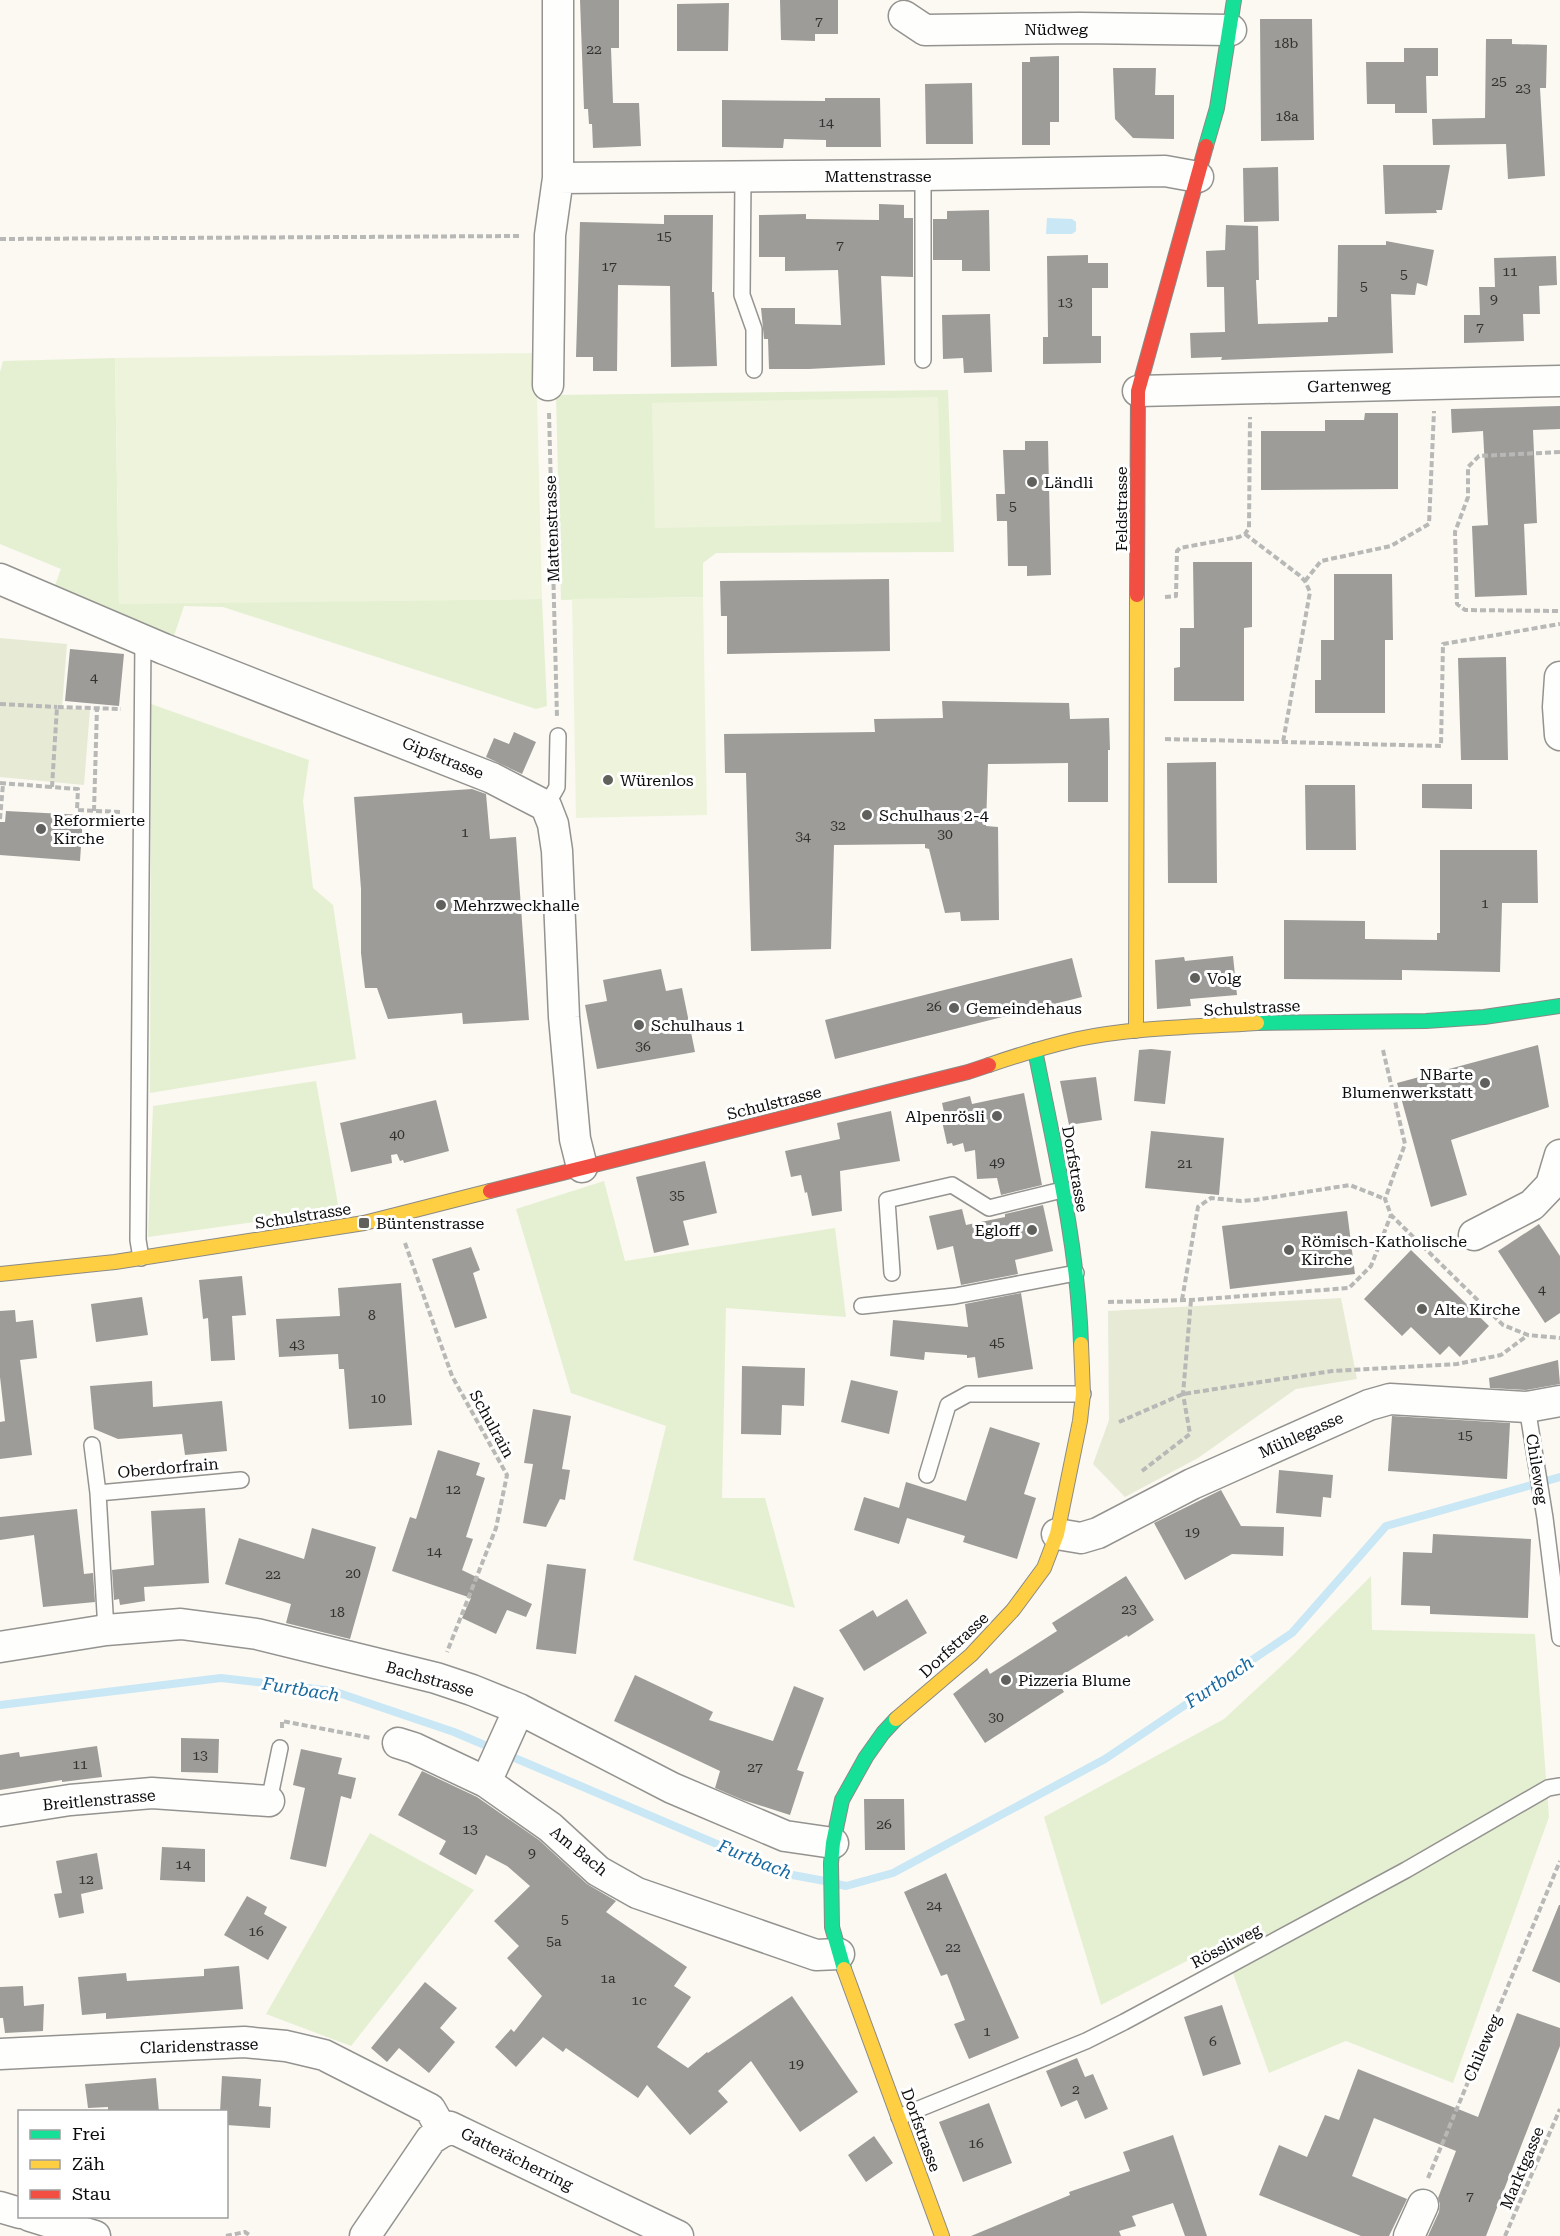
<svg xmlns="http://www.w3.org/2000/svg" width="1560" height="2236" font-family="'Roboto Serif',serif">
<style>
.green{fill:#e5f0d2}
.cemetery{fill:#e7ebd6}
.pitch{fill:#eef4dc}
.water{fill:#c9e7f5}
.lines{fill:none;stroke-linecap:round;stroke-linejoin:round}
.stream{stroke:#c9e7f5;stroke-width:8}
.building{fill:#9e9c98}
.lane-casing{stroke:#949390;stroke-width:18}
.street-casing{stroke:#949390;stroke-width:33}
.fast-casing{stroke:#8b8a87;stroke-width:16}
.slow-casing{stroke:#8b8a87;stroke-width:16}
.jam-casing{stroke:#8b8a87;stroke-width:16}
.path{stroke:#b8b8b6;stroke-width:4;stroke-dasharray:6 3;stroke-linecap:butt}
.lane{stroke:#fefefd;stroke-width:15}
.street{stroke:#fefefd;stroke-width:30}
.fast{stroke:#16e098;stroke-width:14}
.slow{stroke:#ffcf43;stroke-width:14}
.jam{stroke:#f24e42;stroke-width:14}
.poi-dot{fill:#60605d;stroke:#fff;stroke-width:2}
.labels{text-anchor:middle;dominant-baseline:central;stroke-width:6;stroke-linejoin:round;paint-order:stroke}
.number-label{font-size:14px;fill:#313130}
.street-label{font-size:16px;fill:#0d0d0d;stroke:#fff}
.poi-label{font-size:16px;fill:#0d0d0d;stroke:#fff;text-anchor:start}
.water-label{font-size:18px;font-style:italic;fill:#17689f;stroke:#fff}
</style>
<rect width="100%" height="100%" fill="#fbf9f2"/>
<path class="green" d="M115 358 119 603 542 599 547 706 536 709 223 607 184 606 172 642 53 591 61 569 0 544V372L3 361Z
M948 390 954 552 716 553 703 563V597L561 600 556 395Z
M151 704 309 760 303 801 313 888 333 905 356 1059 150 1093Z
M316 1081 339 1210 148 1237 153 1106Z
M604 1181 625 1261 835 1228 846 1317 726 1308 722 1498H765L795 1608 633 1560 666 1426 571 1393 516 1209Z
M1371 1576 1372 1630 1535 1634 1549 1817 1453 2083 1346 2041 1269 2073 1222 1943 1101 2005 1044 1817 1224 1719 1291 1657Z
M370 1833 474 1890 351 2046 266 2014Z"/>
<path class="cemetery" d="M0 638 67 644 62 708 90 710 84 785 0 777Z
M1341 1298 1357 1379 1296 1389 1198 1458 1125 1497 1093 1464 1109 1420 1108 1311Z"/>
<path class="pitch" d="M536 353 542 599 119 604 115 358Z
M938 397 941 522 655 528 652 403Z
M703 597 707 815 576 818 572 599Z"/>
<path class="water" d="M1047 218 1072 219 1076 222V231L1072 234H1046Z"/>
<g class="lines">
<path class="stream" d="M0 1705 221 1678 333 1691 454 1732 787 1874 825 1881
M837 1884 846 1886 893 1873 1105 1759 1292 1633 1386 1526 1560 1477"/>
</g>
<path class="building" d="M580 0H619V48H611L613 103H639L641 146 593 148 592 124H589L588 109H584Z
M780 0H838V34H815V41L781 40Z
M729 3 728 51H677V4Z
M1260 19H1312L1314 140 1261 141Z
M1486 39H1512V44L1547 45 1546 88H1540L1545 176 1508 179 1506 144 1433 145 1432 119 1485 118Z
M1404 48H1438V76H1426L1427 113H1395V104H1367L1366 62H1404Z
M1059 56V122H1050V145H1022V62H1030V57Z
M1113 68H1156L1155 95H1174V139L1133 138 1115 119Z
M972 83 973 144H926L925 84Z
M825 98H880L881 147H826V140L784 139 783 148 722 147V100L825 101Z
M1383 165H1450L1442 210H1436L1437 213 1385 214Z
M1278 167 1279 221 1244 222 1243 168Z
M879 204 904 205V218H913V277L881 276 885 365 809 369H769L768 339H764L761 308H795V324L841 325 838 270 785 271V257H759V215L806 214V219L879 220Z
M989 210 990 271H962V260H933V219H947V211Z
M664 215H713L712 292H714L717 366 671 367 670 286 618 285 617 371H593V357H576L580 222 664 224Z
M1226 225 1258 226 1259 280H1256L1258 324 1328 322V317H1337L1338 245H1386V241L1434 250 1427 286 1417 283 1415 295 1391 294 1393 353 1221 360 1222 357 1191 358 1190 333 1225 332 1224 287H1207L1206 251 1225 250Z
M1088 255V263H1108V288H1092V336H1101V363L1043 364V337H1048L1047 256Z
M1556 256 1557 285 1539 286 1540 314H1523L1524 341 1464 343V315H1480L1479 287H1495L1494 258Z
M990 314 992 372 964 373 963 358 943 359 942 315Z
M1560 406V429L1533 430 1537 523 1524 524 1527 595 1475 597 1472 526 1488 525 1483 431 1452 433 1451 409Z
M1365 413H1398V489L1261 490V431H1325V420H1364Z
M1025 441H1048L1051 575 1027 576V566H1008L1007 521H997L996 494H1005L1003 450H1025Z
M1193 562H1252V627L1244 628V701H1174V668L1180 667V628H1194Z
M1334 574H1392L1393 640H1385V713H1315V680H1321V640H1334Z
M889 579 890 651 727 654V616H721L720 581Z
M70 649 124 654 119 706 65 701Z
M1506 657 1508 760H1461L1458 658Z
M942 701 1069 703 1070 719 1109 718 1110 750H1108V802H1068V763L988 764 986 826 998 827 999 920 961 921 960 912 945 913 929 849 925 848V844L834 845 831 949 751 951 746 773H725L724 734 875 732 874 719 943 718Z
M514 732 536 742 522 774 486 757 494 738 509 744Z
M1216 762 1217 883H1168L1167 763Z
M1422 784H1472V809L1422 808Z
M1305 785H1355L1356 850H1306Z
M472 789 486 794 490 839 516 837 529 1020 463 1024 462 1013 388 1019 377 988H365L361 953V889L354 797Z
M6 811 83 815 80 861 0 855V822H5Z
M1440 850H1537L1538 903H1502L1500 972 1402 970V980L1284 979V920L1365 921V939L1437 940V933H1440Z
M1233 956 1237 995 1190 999 1191 1006 1157 1009 1155 960 1184 957 1185 961Z
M1072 958 1082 997 835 1059 825 1020Z
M661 969 666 991 682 988 695 1052 597 1069 585 1005 607 1001 603 980Z
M1538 1045 1549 1107 1451 1140 1467 1195 1431 1207 1397 1083Z
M1151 1049 1171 1051 1165 1104 1134 1101 1139 1050Z
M1096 1077 1102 1120 1069 1125 1060 1081Z
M1024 1093 1042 1185 1001 1195 997 1178 977 1179 975 1150 965 1152 963 1143 953 1146 952 1143 947 1144 940 1112H944L942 1103 970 1096 972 1104Z
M436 1100 449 1151 404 1163 403 1160 400 1161 397 1154 391 1155 392 1163 351 1172 340 1123Z
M891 1111 900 1161 840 1171 842 1211 812 1216 807 1192 805 1193 801 1175 791 1177 785 1151 840 1139 837 1123Z
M1151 1131 1224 1138 1219 1195 1145 1188Z
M705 1161 717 1213 683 1221 689 1245 654 1253 636 1177Z
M1043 1205 1053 1251 1015 1260 1018 1274 961 1285 953 1246 937 1250 929 1216 962 1209 966 1225 1005 1217V1214Z
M1347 1211 1355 1274 1230 1289 1222 1226Z
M1539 1224 1560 1256V1313L1545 1323 1498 1251Z
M471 1247 480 1270 473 1273 487 1318 455 1328 432 1259Z
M1411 1250 1489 1326 1460 1357 1449 1346 1440 1355 1411 1327 1402 1336 1364 1299Z
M242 1276 246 1315 232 1316 235 1360 211 1361 208 1318 203 1319 199 1280Z
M401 1283 412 1425 349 1429 344 1369H339L338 1354 279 1357 276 1319 340 1316 338 1288Z
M1021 1293 1033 1369 978 1378 975 1357 967 1358V1355L925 1352 924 1360 890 1356 893 1320 968 1327 965 1304Z
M142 1297 148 1335 96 1342 91 1304Z
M15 1310 16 1322 33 1320 37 1358 20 1360 32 1455 0 1459V1422L5 1421 0 1377V1311Z
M1558 1360 1560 1384 1526 1390 1490 1388 1489 1378Z
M742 1366 805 1368 804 1406 782 1405 781 1435 741 1434Z
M851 1380 898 1391 889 1434 841 1422Z
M152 1381 153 1407 222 1401 227 1451 185 1455 182 1434 118 1439 94 1429 90 1386Z
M533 1409 571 1416 562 1469 570 1470 565 1500 560 1499 546 1527 523 1523 533 1464 524 1463Z
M1392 1416 1510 1423 1507 1479 1388 1471Z
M990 1427 1040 1443 1024 1494 1036 1498 1017 1559 963 1542 965 1536 907 1518 899 1544 854 1530 864 1497 899 1508 906 1482 966 1501Z
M438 1450 480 1463 476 1475 485 1478 466 1537 473 1539 462 1570 532 1604 526 1617 507 1610 496 1634 462 1618 471 1598 392 1571 410 1517 416 1519Z
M1279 1470 1333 1475 1331 1498 1323 1497 1321 1517 1276 1513Z
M1221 1490 1241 1526 1284 1527 1283 1556 1232 1554 1185 1580 1154 1523Z
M205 1508 209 1583 144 1587 145 1601 120 1605 119 1599 114 1600 112 1570 154 1565 151 1511Z
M77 1509 84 1574 93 1573 95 1602 43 1607 34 1535 0 1540V1517Z
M312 1528 376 1547 350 1639 286 1623 291 1604 225 1584 239 1538 304 1559Z
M1433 1534 1531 1539 1528 1618 1430 1614V1606L1401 1605 1403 1552 1432 1553Z
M547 1564 586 1569 576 1654 536 1649Z
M1126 1576 1154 1620 1128 1637 1127 1635 1056 1679 1064 1692 985 1743 953 1694 987 1668 990 1674 1057 1631 1052 1623Z
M907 1599 927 1633 864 1671 839 1630 873 1610 877 1617Z
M635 1675 713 1712 709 1720 773 1741 794 1686 824 1698 797 1770 804 1772 790 1815 743 1800 715 1788 720 1771 614 1721Z
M181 1738 219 1739 218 1773 181 1772Z
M97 1746 102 1777 62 1782V1780L0 1790V1755L19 1752 20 1757Z
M301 1749 342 1758 338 1774 356 1778 351 1799 341 1796 326 1867 290 1859 305 1788 293 1785Z
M422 1771 477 1797 539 1840 587 1884 616 1901 606 1912 687 1967 674 1986 691 1997 657 2047 688 2068 707 2052 708 2053 792 1996 858 2092 800 2132 751 2061 718 2091 728 2102 690 2135 647 2085 638 2098 566 2048 563 2052 543 2037 516 2067 495 2047 511 2029 514 2032 542 1996 507 1958 519 1946 494 1921 530 1886 507 1866 486 1855 476 1875 439 1854 446 1841 398 1815Z
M864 1799H904L905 1850H865Z
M162 1847 205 1849V1882L160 1880Z
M97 1853 103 1889 81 1894 84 1913 59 1918 54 1894 62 1893 56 1861Z
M946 1873 1019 2038 969 2059 954 2024 965 2020 947 1974 941 1976 904 1892Z
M247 1896 267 1907 264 1914 287 1927 268 1960 224 1935Z
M1559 1905H1560V1983L1532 1971Z
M239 1966 243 2009 106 2019V2013L82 2015 78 1977 126 1973 127 1981 204 1976V1969Z
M425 1982 457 2008 440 2028 455 2042 429 2073 399 2048 387 2062 371 2048Z
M23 1986 24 2006 44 2004 43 2031 5 2033 3 2018H0V1987Z
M1222 2005 1241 2064 1203 2076 1184 2017Z
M1517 2013 1560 2028V2046L1486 2236H1428L1439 2212 1440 2204 1438 2198 1456 2151 1374 2118 1352 2176 1407 2199 1389 2236H1361L1259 2195 1279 2145 1307 2157 1325 2115 1339 2120 1358 2069 1478 2117Z
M1077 2058 1085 2077 1093 2074 1108 2109 1085 2119 1077 2100 1061 2107 1046 2071Z
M222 2076 261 2079 259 2106 271 2107 270 2128 226 2125V2112H220Z
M156 2078 159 2112H108V2107L88 2108 85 2084Z
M989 2103 1012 2163 963 2182 939 2122Z
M1173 2135 1207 2236H1185L1173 2203 1132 2216 1136 2226 1119 2231 1121 2236H971L1070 2195 1069 2192 1130 2171 1123 2152Z
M874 2136 893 2163 866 2182 848 2155Z"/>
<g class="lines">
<defs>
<path id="lane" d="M743 177 742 295 754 329V370
M923 360V175
M546 806 557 787 558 736
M141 1258 138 1240 143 639
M892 1273 887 1200 952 1185 989 1208 1062 1190
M862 1306 955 1296 1076 1273
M1527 1407 1545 1518 1560 1638
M92 1445 98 1493 106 1630
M927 1475 948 1405 968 1394H1083
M98 1493 241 1480
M269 1801 280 1748
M899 2117 1086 2041 1124 2022 1406 1870 1548 1788 1560 1786"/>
<path id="street" d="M904 16 925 30 1080 28 1231 30
M558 178 923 175 1165 171 1198 177
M548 385 550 235 558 178V0
M1138 391 1560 381
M0 579 164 649 492 778 546 806 553 824 557 851 564 1017 575 1139 582 1167
M1560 677 1558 707 1560 735
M1474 1235 1532 1205 1551 1185 1560 1155
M1057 1534 1081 1538 1098 1533 1192 1484 1369 1405 1390 1399 1527 1407 1560 1401
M0 1647 106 1630 181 1624 257 1634 436 1678 472 1690 519 1709 672 1788 785 1836 833 1843
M398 1743 414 1748 486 1782 550 1827 598 1871 637 1893 816 1955 839 1954
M486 1782 519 1709
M0 1811 70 1800 152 1793 269 1801
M0 2054 244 2042 286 2046 324 2055 430 2109 443 2132
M0 2207 20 2213
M30 2216 95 2236
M365 2236 431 2139 450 2127 678 2236
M1409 2236 1423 2205"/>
<path id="fast" d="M1206 146 1217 108 1234 0
M1257 1023 1426 1021 1484 1017 1560 1006
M1035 1050C1054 1147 1078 1245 1081 1344
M844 1969 832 1927 831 1863 833 1843 842 1800 866 1757 883 1733 896 1719"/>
<path id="slow" d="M1136 1031 1137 595
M989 1065C1018 1055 1048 1046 1078 1039 1136 1027 1198 1027 1257 1023
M0 1274 115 1262 364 1223 490 1191
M896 1719 971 1655 1013 1610 1044 1568 1057 1534 1080 1421 1083 1394 1081 1344
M844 1969 942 2236"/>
<path id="jam" d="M1137 595 1138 391 1206 146
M490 1191 968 1072 989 1065"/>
</defs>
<use href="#lane" class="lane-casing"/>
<use href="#street" class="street-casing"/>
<use href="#fast" class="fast-casing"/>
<use href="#slow" class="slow-casing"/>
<use href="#jam" class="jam-casing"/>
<path class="path" d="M0 239 521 236
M549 413 557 717
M1560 452 1479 456 1468 467V497L1455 532 1457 604 1465 610 1560 611
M1245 534 1299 575 1305 581 1310 592 1283 742
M1305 581 1321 561 1391 546 1429 524 1434 411
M1165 597 1176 596 1177 551 1180 548 1239 537 1245 534 1249 528 1250 417
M0 704 57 707
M1165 739 1441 746 1443 644 1560 624
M0 783 52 787
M94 811 97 708
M120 812 77 810 78 789 52 787 57 707 121 709
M0 819 3 784
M1383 1050 1405 1144 1385 1199 1391 1215 1503 1325 1528 1335 1560 1338
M405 1243 452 1376 507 1475 496 1528 447 1652
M1182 1300 1198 1207 1211 1198 1241 1201 1255 1200 1350 1185 1385 1199
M1108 1302 1191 1300 1349 1288 1371 1266 1391 1215
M1119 1422 1183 1394 1332 1371 1457 1364 1501 1355 1528 1335
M1142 1471 1190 1434 1183 1394 1191 1300
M282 1728V1721L371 1738
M1428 2178 1560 1861
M226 2236 245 2232 251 2236
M1505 2236 1560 2109"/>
<use href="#lane" class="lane"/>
<use href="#street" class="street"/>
<use href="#fast" class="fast"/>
<use href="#slow" class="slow"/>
<use href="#jam" class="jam"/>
</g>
<g class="poi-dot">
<circle cx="1032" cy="482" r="6"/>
<circle cx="608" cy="780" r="6"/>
<circle cx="867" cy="815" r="6"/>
<circle cx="41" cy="829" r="6"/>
<circle cx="441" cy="905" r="6"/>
<circle cx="1195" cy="978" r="6"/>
<circle cx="954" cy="1008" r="6"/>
<circle cx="639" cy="1025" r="6"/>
<circle cx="1485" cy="1083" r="6"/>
<circle cx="997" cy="1116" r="6"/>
<rect x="358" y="1217" width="12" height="12" rx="3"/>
<circle cx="1032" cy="1230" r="6"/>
<circle cx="1289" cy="1250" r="6"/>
<circle cx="1422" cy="1309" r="6"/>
<circle cx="1006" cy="1680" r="6"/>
</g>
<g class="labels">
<g class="number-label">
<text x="819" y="21">7</text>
<text x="1286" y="43">18b</text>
<text x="594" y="49">22</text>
<text x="1499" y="81">25</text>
<text x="1523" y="88">23</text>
<text x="1287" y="116">18a</text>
<text x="826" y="122">14</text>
<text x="664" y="236">15</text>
<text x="840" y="245">7</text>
<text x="609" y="266">17</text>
<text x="1510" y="271">11</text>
<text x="1404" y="274">5</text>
<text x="1364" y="286">5</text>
<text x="1494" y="299">9</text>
<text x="1065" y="302">13</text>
<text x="1480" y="327">7</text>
<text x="1013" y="506">5</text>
<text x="94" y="677">4</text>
<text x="838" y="825">32</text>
<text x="465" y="832">1</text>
<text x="945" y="834">30</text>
<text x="803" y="836">34</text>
<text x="1485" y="903">1</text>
<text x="934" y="1006">26</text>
<text x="643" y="1046">36</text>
<text x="397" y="1134">40</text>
<text x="997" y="1162">49</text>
<text x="1185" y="1163">21</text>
<text x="677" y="1195">35</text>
<text x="1542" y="1289">4</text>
<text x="372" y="1315">8</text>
<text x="997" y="1342">45</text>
<text x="297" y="1344">43</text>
<text x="378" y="1398">10</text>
<text x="1465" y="1435">15</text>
<text x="453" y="1489">12</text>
<text x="1192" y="1532">19</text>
<text x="434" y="1551">14</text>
<text x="353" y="1573">20</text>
<text x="273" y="1574">22</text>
<text x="1129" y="1609">23</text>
<text x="337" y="1612">18</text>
<text x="996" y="1717">30</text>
<text x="200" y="1755">13</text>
<text x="80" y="1764">11</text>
<text x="755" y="1767">27</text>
<text x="884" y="1824">26</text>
<text x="470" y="1829">13</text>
<text x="532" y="1853">9</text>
<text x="183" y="1864">14</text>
<text x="86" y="1879">12</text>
<text x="934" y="1905">24</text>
<text x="565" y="1919">5</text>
<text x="256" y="1931">16</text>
<text x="554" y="1941">5a</text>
<text x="953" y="1947">22</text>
<text x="608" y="1978">1a</text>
<text x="639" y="2000">1c</text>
<text x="987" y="2031">1</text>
<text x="1213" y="2041">6</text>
<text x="796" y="2064">19</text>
<text x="1076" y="2089">2</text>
<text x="976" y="2143">16</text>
<text x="1470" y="2196">7</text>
</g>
<g class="street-label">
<text x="1056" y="29">Nüdweg</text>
<text x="878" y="176">Mattenstrasse</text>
<text transform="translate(1349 386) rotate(-1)">Gartenweg</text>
<text transform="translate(1121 509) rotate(-90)">Feldstrasse</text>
<text transform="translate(552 529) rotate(-92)">Mattenstrasse</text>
<text transform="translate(443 758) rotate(22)">Gipfstrasse</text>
<text transform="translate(1252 1008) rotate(-3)">Schulstrasse</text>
<text transform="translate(774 1103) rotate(-14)">Schulstrasse</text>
<text transform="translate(1075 1169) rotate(80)">Dorfstrasse</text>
<text transform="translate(303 1216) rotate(-9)">Schulstrasse</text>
<text transform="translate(492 1424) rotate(61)">Schulrain</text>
<text transform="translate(1301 1435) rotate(-24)">Mühlegasse</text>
<text transform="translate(168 1468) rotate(-5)">Oberdorfrain</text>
<text transform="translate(1537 1469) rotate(81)">Chileweg</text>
<text transform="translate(954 1645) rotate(-43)">Dorfstrasse</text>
<text transform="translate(430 1679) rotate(16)">Bachstrasse</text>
<text transform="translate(99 1800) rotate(-5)">Breitlenstrasse</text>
<text transform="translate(579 1851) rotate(39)">Am Bach</text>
<text transform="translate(1226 1946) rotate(-28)">Rössliweg</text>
<text transform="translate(199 2046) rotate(-2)">Claridenstrasse</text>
<text transform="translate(1482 2048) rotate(-67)">Chileweg</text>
<text transform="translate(921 2130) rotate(70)">Dorfstrasse</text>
<text transform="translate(517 2159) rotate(26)">Gatterächerring</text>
<text transform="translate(1522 2168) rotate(-67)">Marktgasse</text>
</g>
<g class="poi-label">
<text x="1044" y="482">Ländli</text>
<text x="620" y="780">Würenlos</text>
<text x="879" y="815">Schulhaus 2-4</text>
<text x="53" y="820">Reformierte<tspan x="53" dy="18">Kirche</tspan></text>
<text x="453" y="905">Mehrzweckhalle</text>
<text x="1207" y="978">Volg</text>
<text x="966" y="1008">Gemeindehaus</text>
<text x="651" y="1025">Schulhaus 1</text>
<text x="1473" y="1074" text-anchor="end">NBarte<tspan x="1473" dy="18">Blumenwerkstatt</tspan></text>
<text x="985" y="1116" text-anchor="end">Alpenrösli</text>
<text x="376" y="1223">Büntenstrasse</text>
<text x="1020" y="1230" text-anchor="end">Egloff</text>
<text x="1301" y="1241">Römisch-Katholische<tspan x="1301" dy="18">Kirche</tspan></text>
<text x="1434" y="1309">Alte Kirche</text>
<text x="1018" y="1680">Pizzeria Blume</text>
</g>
<g class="water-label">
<text transform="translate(1219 1682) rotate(-34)">Furtbach</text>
<text transform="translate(301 1689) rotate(9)">Furtbach</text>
<text transform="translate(755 1859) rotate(22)">Furtbach</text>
</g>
</g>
<rect x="18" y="2110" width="210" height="108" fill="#ffffff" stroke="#9e9e9e" stroke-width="1.5"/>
<rect x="30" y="2130" width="30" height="9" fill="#16e098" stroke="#9e9e9e" stroke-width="1.5"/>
<text x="72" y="2140" font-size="18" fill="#0d0d0d">Frei</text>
<rect x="30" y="2160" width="30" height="9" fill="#ffcf43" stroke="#9e9e9e" stroke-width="1.5"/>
<text x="72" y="2170" font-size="18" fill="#0d0d0d">Zäh</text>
<rect x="30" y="2190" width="30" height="9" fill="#f24e42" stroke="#9e9e9e" stroke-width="1.5"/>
<text x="72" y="2200" font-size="18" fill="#0d0d0d">Stau</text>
</svg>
